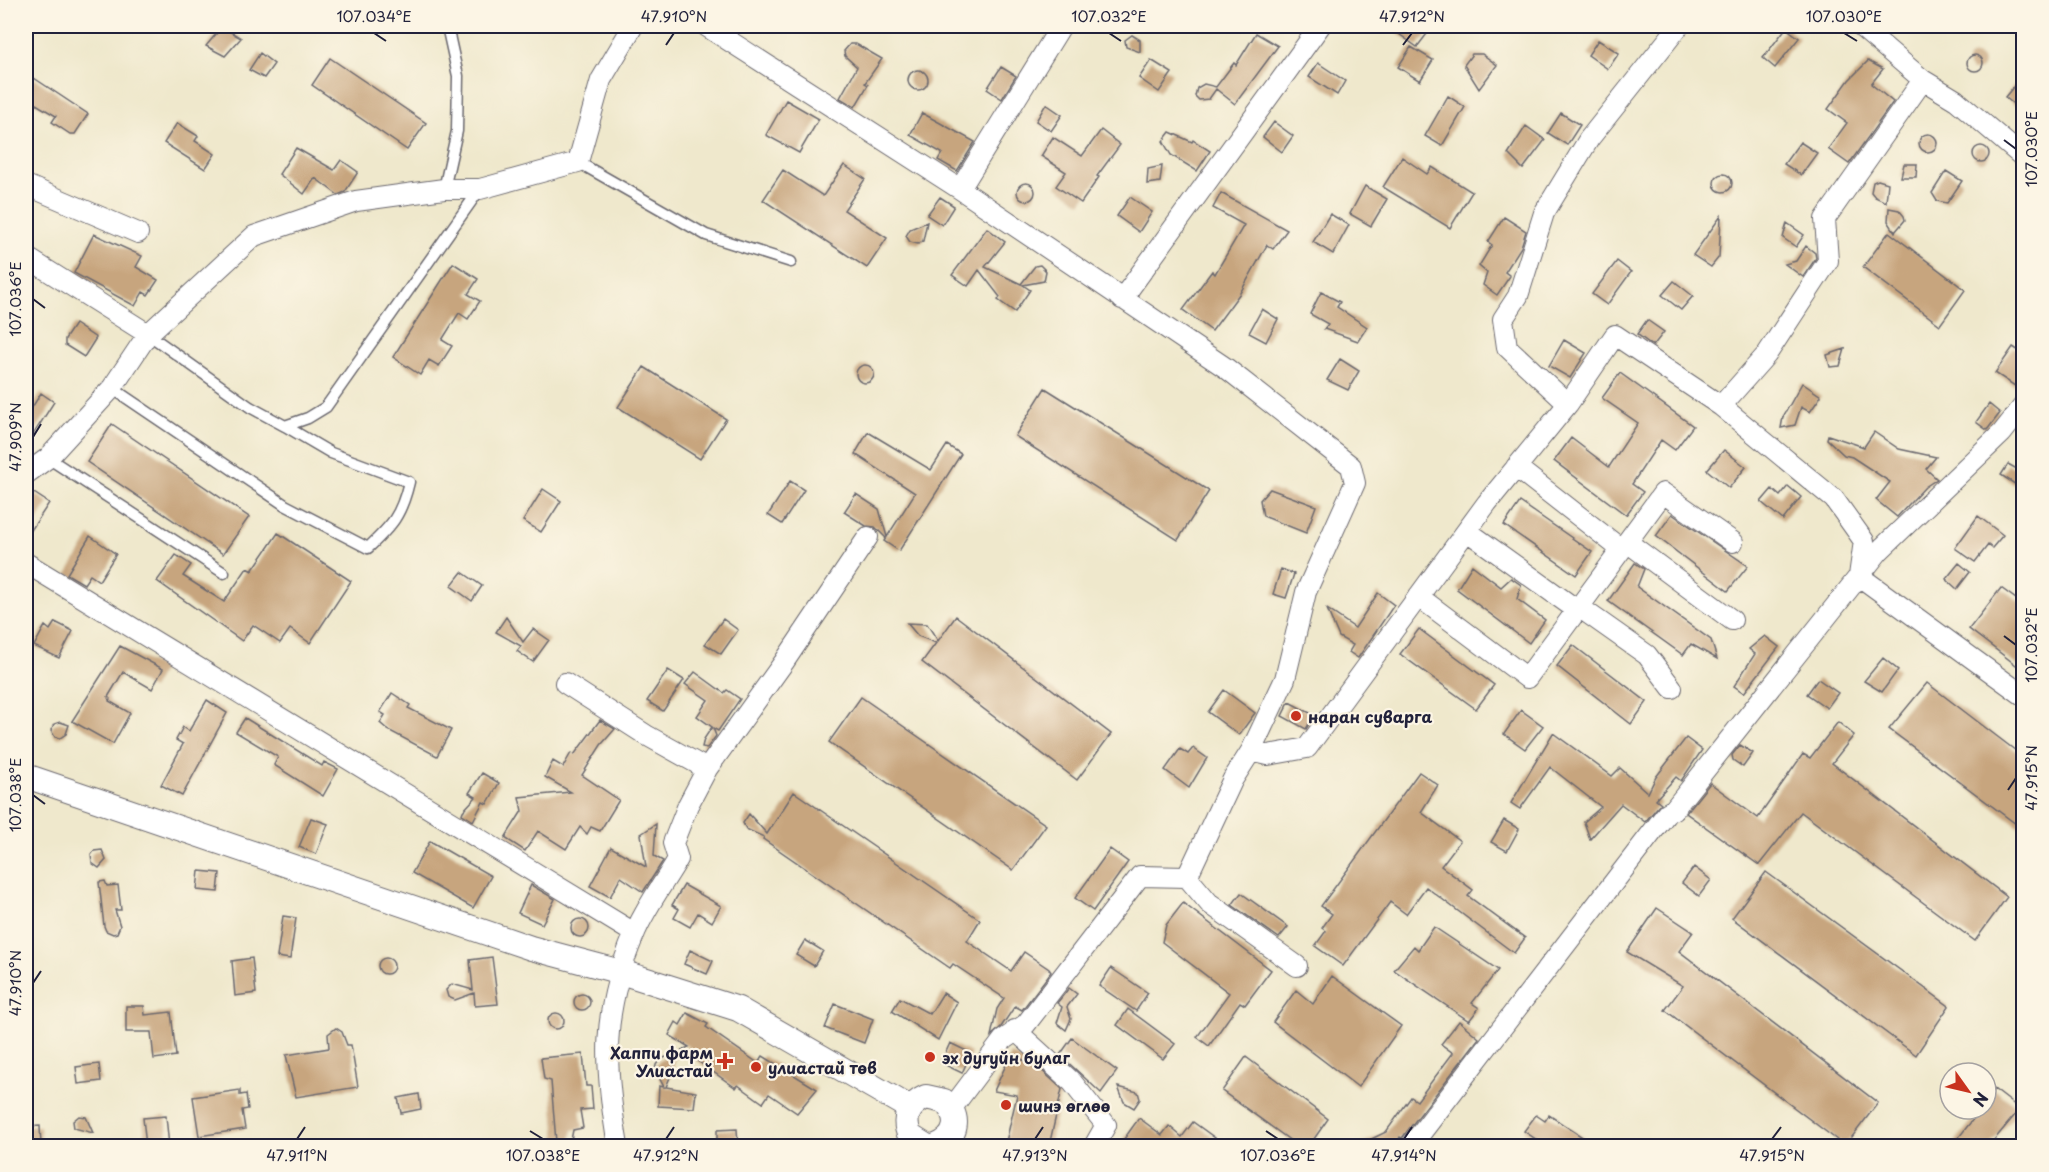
<svg xmlns="http://www.w3.org/2000/svg" width="2049" height="1172" font-family="'Playpen Sans',sans-serif">
<style>
.building{fill:#c7a57e}
.lines{fill:none;stroke-linecap:round;stroke-linejoin:round}
.service-casing{stroke:#6a676e;stroke-width:13}
.minor-casing{stroke:#6a676e;stroke-width:22}
.tertiary-casing{stroke:#6a676e;stroke-width:26}
.service{stroke:#fff;stroke-width:10}
.minor{stroke:#fff;stroke-width:20}
.tertiary{stroke:#fff;stroke-width:24}
.ticks{fill:none;stroke:#22223b;stroke-width:2}
.poi-dot{fill:#c8321e;stroke:#fcf5e5;stroke-width:2}
.labels{text-anchor:middle;dominant-baseline:central;stroke-width:4.5;stroke-linejoin:round;paint-order:stroke}
.poi-label{font-size:16px;font-weight:bold;fill:#22223b;stroke:#fcf5e5;text-anchor:start}
.neatline{fill:none;stroke:#22223b;stroke-width:2}
.ticks-label{font-size:15px;text-anchor:middle;fill:#22223b}
</style>
<rect width="100%" height="100%" fill="#fcf5e5"/>
<filter id="ink" filterUnits="userSpaceOnUse"><feTurbulence type="fractalNoise" baseFrequency=".0167" numOctaves="2"/><feDisplacementMap in="SourceGraphic" scale="12" xChannelSelector="R" yChannelSelector="G"/><feConvolveMatrix kernelMatrix="1 2 1 2 8 2 1 2 1" color-interpolation-filters="sRGB"/></filter>
<filter id="wash" filterUnits="userSpaceOnUse"><feTurbulence type="fractalNoise" baseFrequency=".008" numOctaves="4" result="noise"/><feDisplacementMap in="SourceGraphic" scale="24" xChannelSelector="R" yChannelSelector="G"/><feGaussianBlur stdDeviation="1.35" result="paint"/><feColorMatrix in="noise" values="0 0 0 0 0 0 0 0 0 0 0 0 0 0 0 0 0 1.4 0 .05"/><feComposite in="paint" operator="in"/></filter>
<g filter="url(#wash)">
<rect width="100%" height="100%" fill="#efe8cc"/>
<g id="blocks">
<path class="building" d="M1388 26H1433L1417 47Z
M222 27 241 38 225 56 206 46Z
M1786 28 1799 38 1775 68 1763 58Z
M1256 33 1278 46 1235 104 1216 89 1209 99 1199 100 1195 96 1197 88 1204 84 1216 87 1234 63 1236 65Z
M1132 35 1140 40V52L1126 47 1125 40Z
M1598 40 1619 53 1608 69 1588 55Z
M850 44H856L882 59 865 83 868 85 855 107 840 98 857 67 845 56 844 51Z
M1411 47 1433 60 1420 81 1398 67Z
M260 53 274 64 264 78 249 70Z
M1472 54H1482L1497 65 1479 89 1464 65Z
M1967 63a8 8 0 1 1 16 0a8 8 0 1 1-16 0Z
M330 58 426 123 407 150 312 85Z
M1151 60 1172 73 1159 92 1139 78Z
M1868 61 1883 69 1871 84 1893 102 1849 164 1828 149 1847 123 1828 109 1849 80Z
M1318 63 1345 81 1337 95 1309 77Z
M1001 67 1016 76 1002 99 987 89Z
M908 80a10 10 0 1 1 20 0a10 10 0 1 1-20 0Z
M2024 74V79L2023 112 2005 97Z
M34 78 88 114 75 134H70L52 122 56 116 26 98V92Z
M1448 96 1465 107 1442 146 1425 136Z
M786 100 819 119 799 153 766 135Z
M1046 104 1062 115 1051 131 1036 121Z
M922 113 975 142 957 171 938 160 942 153 910 135Z
M1561 113 1580 125 1567 145 1548 133Z
M1274 122 1293 136 1282 152 1263 137Z
M177 123 198 136 195 141 215 154 205 169 164 143Z
M1526 126 1545 140 1523 169 1508 154Z
M1101 130 1120 145 1097 176 1099 177 1081 203 1056 186 1066 172 1041 156 1053 137 1082 156Z
M1170 132 1192 142 1193 140 1210 151 1197 171 1171 155 1163 141Z
M1919 143a9 9 0 1 1 18 0a9 9 0 1 1-18 0Z
M1800 142 1817 153 1801 175 1784 164Z
M1973 154a8 8 0 1 1 16 0a8 8 0 1 1-16 0Z
M296 148 334 170 341 160 358 172 345 192 338 195 315 178 304 194 279 174Z
M1402 157 1427 174 1432 167 1472 192 1450 228 1383 187Z
M1904 164H1917L1916 177H1901Z
M844 165 865 179 844 210 887 238 867 268 763 200 783 170 823 196Z
M1162 166 1160 182 1147 184 1148 169Z
M1946 171 1962 181 1947 203 1937 201 1932 193Z
M1714 183a9 9 0 1 1 18 0a9 9 0 1 1-18 0Z
M1878 180 1888 183 1886 202 1875 197 1871 192 1873 182Z
M1017 192a9 9 0 1 1 18 0a9 9 0 1 1-18 0Z
M1365 186 1387 199 1371 226 1350 214Z
M1221 193 1287 230 1273 249 1267 245 1240 293 1212 331 1183 310 1212 271 1215 274 1244 225 1213 208Z
M940 197 954 206 942 225 927 215Z
M1130 197 1152 212 1139 232 1117 216Z
M1889 208 1899 210 1904 216 1905 220 1895 232 1888 221Z
M1330 214 1349 225 1333 254 1313 242Z
M1721 216 1719 257 1711 267 1693 255Z
M1504 217 1526 231 1521 247 1505 272 1510 276 1497 295 1483 285 1487 273 1479 266 1492 245 1488 242Z
M927 222 923 241 918 244 910 242 906 236 910 229Z
M1787 223 1804 235 1796 247 1783 238Z
M987 228 1005 242 985 267 1021 284 1035 266 1040 265 1046 271 1044 281 1023 285 1030 290 1015 312 998 300 1000 297 979 270 968 286 952 275Z
M1889 232 1965 290 1940 325 1863 267Z
M94 234 142 256 136 267 158 280 148 295 143 292 135 306 74 273Z
M1806 246 1815 253 1816 258 1803 277 1785 264 1796 261Z
M1617 261 1631 272 1607 305 1592 294Z
M453 263 478 279 468 294 480 301 468 319 459 313 442 340 452 346 439 366 429 360 420 375 393 357Z
M1674 281 1693 296 1681 310 1662 295Z
M1321 292 1340 302 1337 307 1367 327 1358 341 1324 329 1328 324 1310 314Z
M1262 309 1278 319 1266 342 1249 333Z
M1647 320 1664 332 1653 346 1637 334Z
M75 324 96 338 84 357 65 345V339Z
M1564 340 1586 353 1570 378 1549 366Z
M2013 347 2024 354V380L2018 388 1995 373Z
M1845 349 1840 366 1830 367 1827 355Z
M1340 359 1359 371 1348 390 1327 380Z
M856 374a9 9 0 1 1 18 0a9 9 0 1 1-18 0Z
M644 367 726 419 700 459 618 407Z
M1620 373 1693 426 1675 450 1661 440 1632 484 1643 492 1626 515 1554 461 1571 438 1609 467 1638 423 1602 398Z
M1802 383 1821 396 1810 412 1801 407 1795 425 1781 428 1783 417Z
M1045 388 1209 491 1178 540 1015 436Z
M41 393 54 402 26 446V417Z
M1989 404 2000 413 1987 430 1976 422Z
M112 424 249 517 223 554 87 462Z
M868 432 931 470 947 445 961 454 899 551 884 541 886 538 875 527 866 526 844 512 856 494 879 509 887 537 915 493 855 454Z
M1874 432 1899 449 1936 457 1926 469 1937 479 1925 487 1897 517 1876 500 1890 482 1852 457 1844 455 1827 439 1828 435 1864 447Z
M1724 450 1746 467 1729 488 1707 470Z
M2008 464 2024 473V490L2001 475Z
M790 481 804 490 782 524 768 515Z
M1788 486 1801 497 1783 520 1761 502 1772 489 1780 496Z
M543 489 561 501 541 532 523 521Z
M1270 489 1316 506 1306 533 1263 516 1260 500Z
M34 493 49 503 26 538V506Z
M1520 502 1592 552 1576 575 1504 525Z
M1672 514 1748 566 1728 591 1656 536Z
M1978 516 2003 535 1992 548 1988 545 1975 562 1955 548Z
M278 533 351 581 310 643 290 629 280 643 253 625 242 641 157 581 176 555 191 565 183 576 224 602 247 568 252 571Z
M90 536 116 554 99 581 90 575 84 584 67 574Z
M1635 563 1644 569 1637 587 1711 640 1717 659 1691 644 1683 655 1608 601Z
M1959 563 1970 572 1957 589 1946 579Z
M1472 565 1501 587 1511 578 1521 585 1517 599 1545 620 1529 643 1457 589Z
M1281 569 1294 574 1286 598 1273 594Z
M462 572 482 586 472 601 451 586Z
M2001 588 2024 605V671L1969 629Z
M1378 593 1394 605 1358 658 1349 652 1353 645 1339 637 1327 609 1355 628Z
M956 616 1111 734 1077 780 922 662 936 643 918 636 907 623 927 624 938 641Z
M506 617 523 642 533 629 549 640 533 662 517 651 521 646 496 632Z
M723 619 738 630 721 654 705 644Z
M55 622 73 631 59 658 34 646 45 626 50 630Z
M1419 629 1494 685 1476 709 1400 654Z
M1765 636 1779 647 1744 693 1734 686 1755 654 1749 649Z
M1573 645 1647 702 1631 724 1557 666Z
M120 646 163 669 152 689 123 672 108 697 110 699 109 701 130 713 113 744 72 721Z
M1883 658 1898 670 1882 692 1864 681Z
M668 670 684 680 663 711 647 701Z
M695 672 724 693 727 690 740 699 718 731 713 728 716 736 707 748 702 747 704 739 712 727 697 716 708 700 685 684Z
M1818 679 1838 693 1827 708 1807 694Z
M1927 683 2024 757V830L1889 729Z
M1224 690 1255 713 1239 735 1208 712Z
M392 693 410 705 408 708 451 730 437 756 388 730 380 723 385 715 380 712Z
M861 697 1046 825 1013 870 829 742Z
M207 700 227 713 182 796 161 785 183 744 176 740 183 727 189 731Z
M1289 702 1314 715 1306 729 1282 716Z
M1521 710 1543 726 1525 749 1504 734Z
M245 718 322 766 324 762 338 769 323 796 274 765 278 757 236 732Z
M600 720 615 729 601 745 582 775 619 800 600 831 591 827 587 834 580 827 566 849 538 831 525 851 505 838 522 811 519 797 571 792 545 777 553 761 563 767 571 753 574 755Z
M60 722 69 725 66 734 60 738 55 737 51 730 54 724Z
M1838 722 1854 735 1832 763 2007 897 1975 941 1801 812 1759 865 1686 813 1710 783 1758 818 1803 754 1810 758Z
M1553 733 1612 776 1620 768 1648 793 1656 777 1686 738 1702 750 1681 781 1676 777 1656 799 1661 803 1645 822 1621 804 1590 839 1584 822 1601 807 1550 767 1520 809 1511 803Z
M1740 745 1753 753 1743 767 1733 760 1732 755Z
M1193 748 1207 758 1189 788 1165 770 1180 749 1188 754Z
M1419 772 1438 785 1421 812 1460 841 1441 866 1473 890 1468 896 1525 938 1514 953 1426 887 1406 914 1390 902 1343 966 1315 946 1326 931 1322 928 1332 914 1321 906Z
M482 773 499 783 487 804 483 802 473 821 462 814 463 811 476 797 469 793Z
M794 792 980 920 967 941 1011 971 1024 952 1049 969 1051 972 1022 1010 1015 1006 1001 1027 991 1036 997 1009 1004 998 953 964 950 968 763 839 764 837 746 829 743 823 749 814 767 834Z
M311 818 328 824 316 854 299 847Z
M1504 820 1519 829 1507 851 1491 842Z
M656 824 654 856 663 861 643 892 621 877 610 897 590 886 611 847 646 867 641 834Z
M430 841 491 876 473 908 412 873Z
M1110 849 1128 862 1093 911 1075 898Z
M102 850 106 860 99 868 92 863 91 855 94 851Z
M1694 867 1711 880 1699 896 1682 883Z
M199 871 220 873 218 892 197 890Z
M1766 872 1949 1006 1916 1055 1732 918Z
M105 881 107 886 118 885 121 910H115L120 926 117 933 113 934 106 931 104 926 99 882Z
M531 885 555 899 542 924 518 913Z
M684 885 721 906 712 922 698 913 690 927 674 918 679 909 672 905Z
M1241 893 1288 927 1279 938 1232 905Z
M1183 903 1271 970 1245 1005 1240 1002 1209 1046 1197 1037 1229 993 1162 942 1166 925Z
M1657 908 1693 932 1679 951 1878 1103 1845 1146 1665 1010 1683 986 1627 952Z
M283 916 296 918 290 959 277 957Z
M571 928a9 9 0 1 1 18 0a9 9 0 1 1-18 0Z
M1434 927 1498 970 1472 1003 1479 1008 1469 1021 1394 970 1414 946 1418 950Z
M805 940 823 951 814 966 796 955Z
M690 950 713 961 707 974 684 964Z
M492 957 498 1004 475 1006 474 993 455 1000 448 997 446 990 452 984 473 990 470 960Z
M252 958 256 993 235 996 232 961Z
M378 966a8 8 0 1 1 16 0a8 8 0 1 1-16 0Z
M1111 968 1148 993 1136 1011 1099 986Z
M1332 976 1401 1026 1358 1087 1273 1022 1296 990 1313 1004Z
M1069 988 1077 994 1067 1007 1071 1019 1066 1030 1057 1023 1062 1007 1057 1003Z
M943 993 957 1002 938 1040 892 1011 900 998 930 1014Z
M574 1002a8 8 0 1 1 16 0a8 8 0 1 1-16 0Z
M835 1004 873 1019 864 1043 825 1028Z
M126 1006H144L145 1015 171 1012 176 1056 154 1059 151 1032H126Z
M1128 1009 1175 1044 1163 1059 1117 1025Z
M548 1021a8 8 0 1 1 16 0a8 8 0 1 1-16 0Z
M687 1013 708 1024 706 1027 758 1063 763 1056 817 1089 797 1113 769 1094 763 1103 738 1085 736 1088 682 1050 689 1047 669 1035 676 1022 680 1025Z
M1459 1021 1479 1038 1402 1138 1400 1137 1395 1146H1357L1386 1132 1411 1097 1417 1101 1453 1053 1441 1044Z
M336 1028 342 1032 347 1045H351L358 1087 296 1097 286 1055 329 1048 328 1034Z
M1072 1038 1117 1071 1101 1093 1060 1055Z
M950 1043 971 1053 962 1073 941 1063Z
M675 1053 673 1070 666 1087 696 1092 694 1108 658 1106 659 1086 664 1087 655 1070 656 1065 659 1060Z
M583 1054 586 1086H591L593 1109 580 1110 583 1128 573 1130 571 1140 556 1142 551 1081 544 1079 541 1058Z
M1011 1054 1038 1067 1062 1089 1049 1146H1005L1017 1095 994 1091Z
M1246 1057 1328 1119 1309 1146H1298L1222 1091Z
M99 1064 101 1081 78 1084 76 1067Z
M1118 1087 1138 1092 1140 1099 1134 1108 1124 1102Z
M1994 1089 2020 1109 1989 1146H1952L1981 1109H1986V1101Z
M240 1090V1095L246 1094 248 1109 242 1110 245 1129 199 1136 193 1097Z
M419 1094 421 1109 401 1113 398 1098Z
M1536 1115 1545 1121 1549 1115 1596 1146H1546L1524 1131Z
M79 1116 86 1117 93 1133 74 1128 73 1121Z
M166 1116 169 1146H146L143 1118Z
M1139 1118 1162 1135 1169 1126 1182 1137 1193 1122 1226 1146H1119Z
M40 1126 41 1146H26V1127Z
M737 1129 738 1146H717V1130Z"/>
</g>
</g>
<g filter="url(#ink)">
<use href="#blocks" fill-opacity="0" stroke="#6a676e" stroke-width="1.5"/>
<g class="lines">
<defs>
<path id="service" d="M578 162 706 235 791 262
M444 189 457 131 458 76 447 26
M148 334 250 407 285 426 308 418 326 407 480 189
M112 388 285 505 368 548C392 525 401 516 409 482L331 453 285 426
M48 458 224 573"/>
<path id="minor" d="M706 26 960 189 1226 368 1351 466 1355 483 1306 592 1285 679 1251 751 1233 779 1187 877 1209 903 1297 966
M1860 26 1923 80 1956 100 2024 158
M1923 80 1825 219 1828 261 1767 354 1721 406 1834 499 1864 541 1859 576 2024 696
M26 185 138 233
M960 189 1061 26
M26 257 148 334
M1122 299 1320 26
M1568 404 1615 335 1721 406
M1516 467 1621 549
M26 474 48 458 112 388 148 334 254 236 356 201 444 189H480L578 162 601 80 633 26
M1467 531 1577 610
M1627 542 1732 620
M26 563 634 933
M1419 597 1527 678 1663 493 1733 542
M1579 607 1647 655 1672 688
M565 683 646 735 707 769
M1251 751 1268 755 1307 748 1487 503 1568 404 1507 347 1503 319 1518 296 1544 213 1589 139 1679 26
M1015 1030 1072 1082 1106 1125 1094 1146
M952 1108 1003 1040 1026 1024 1140 876 1187 877
M618 1146C604 1065 601 1013 634 935 645 908 664 883 678 859L673 843 688 805 707 769 784 662 868 537
M1411 1146 1667 813 1674 809 1879 551 2002 433 2024 405"/>
<path id="tertiary" d="M26 776 531 948 621 972 738 1009 910 1108
M926 1146 910 1136C902 1119 908 1105 926 1097L944 1101C961 1117 958 1138 936 1146"/>
</defs>
<use href="#service" class="service-casing"/>
<use href="#minor" class="minor-casing"/>
<use href="#tertiary" class="tertiary-casing"/>
<use href="#service" class="service"/>
<use href="#minor" class="minor"/>
<use href="#tertiary" class="tertiary"/>
</g>
</g>
<path class="ticks" d="M374 33 386 41M1109 33 1121 41M1844 33 1857 41M666 45 674 33M1403 45 1412 33M2004 140 2016 149M33 299 45 308M33 437 41 424M2004 636 2016 645M2008 790 2016 778M33 795 45 804M33 983 41 971M530 1131 543 1139M1266 1131 1278 1139M297 1139 305 1127M666 1139 674 1127M1035 1139 1043 1127M1404 1139 1412 1127M1772 1139 1781 1127"/>
<g class="poi-dot">
<circle cx="1296" cy="716" r="6"/>
<circle cx="930" cy="1057" r="6"/>
<path d="M722 1052h6v6h6v6h-6v6h-6v-6h-6v-6h6z"/>
<circle cx="756" cy="1067" r="6"/>
<circle cx="1006" cy="1105" r="6"/>
</g>
<g class="labels">
<g class="poi-label">
<text x="1308" y="716">наран суварга</text>
<text x="713" y="1052" text-anchor="end">Хаппи фарм<tspan x="713" dy="18">Улиастай</tspan></text>
<text x="942" y="1057">эх дугуйн булаг</text>
<text x="768" y="1067">улиастай төв</text>
<text x="1018" y="1105">шинэ өглөө</text>
</g>
</g>
<rect width="2049" height="1172" fill="none" stroke="#fcf5e5" stroke-width="66"/>
<g transform="translate(1968 1091) rotate(124)"><circle r="28" fill="#fcf5e5" stroke="#a5a1a1" stroke-width="1.5"/>
<path d="M0-4.5L10 22L0 15L-10 22Z" fill="#c8321e"/>
<text y="-9" font-size="16" font-weight="bold" text-anchor="middle" fill="#22223b">N</text>
</g>
<rect x="33" y="33" width="1983" height="1106" class="neatline"/>
<g class="ticks-label">
<text x="374" y="22">107.034°E</text>
<text x="674" y="22">47.910°N</text>
<text x="1109" y="22">107.032°E</text>
<text x="1412" y="22">47.912°N</text>
<text x="1844" y="22">107.030°E</text>
<text transform="translate(2032 149) rotate(-90)" y="5">107.030°E</text>
<text transform="translate(16 299) rotate(-90)" y="5">107.036°E</text>
<text transform="translate(16 437) rotate(-90)" y="5">47.909°N</text>
<text transform="translate(2032 645) rotate(-90)" y="5">107.032°E</text>
<text transform="translate(2032 778) rotate(-90)" y="5">47.915°N</text>
<text transform="translate(16 795) rotate(-90)" y="5">107.038°E</text>
<text transform="translate(16 983) rotate(-90)" y="5">47.910°N</text>
<text x="297" y="1161">47.911°N</text>
<text x="543" y="1161">107.038°E</text>
<text x="666" y="1161">47.912°N</text>
<text x="1035" y="1161">47.913°N</text>
<text x="1278" y="1161">107.036°E</text>
<text x="1404" y="1161">47.914°N</text>
<text x="1772" y="1161">47.915°N</text>
</g>
</svg>
